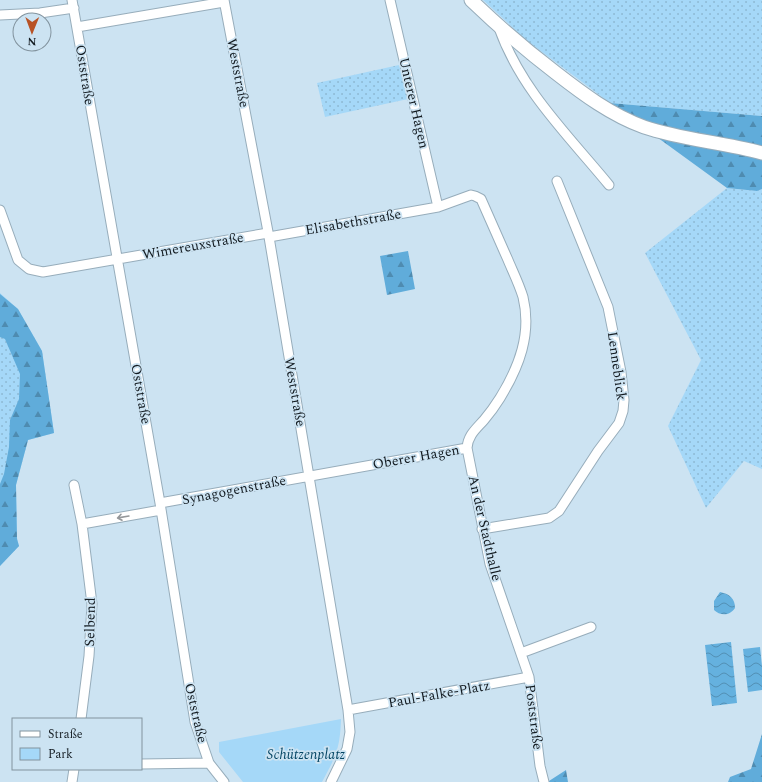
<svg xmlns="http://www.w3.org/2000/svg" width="762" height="782" font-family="Spectral,serif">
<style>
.grass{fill:url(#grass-dots)}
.forest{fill:url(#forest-firs)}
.park{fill:#a5d8f8}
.water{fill:url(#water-waves)}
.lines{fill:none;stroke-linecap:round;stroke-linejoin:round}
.street-casing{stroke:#97adbb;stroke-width:11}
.secondary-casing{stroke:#97adbb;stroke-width:15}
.street{stroke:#fff;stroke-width:9}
.secondary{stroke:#fff;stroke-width:13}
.oneway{stroke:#95989b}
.labels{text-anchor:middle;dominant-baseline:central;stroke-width:3.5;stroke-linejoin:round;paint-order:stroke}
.street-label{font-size:14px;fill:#131b21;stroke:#cce3f2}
.park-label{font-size:14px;font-style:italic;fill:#044564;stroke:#cce3f2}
</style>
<defs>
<pattern id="grass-dots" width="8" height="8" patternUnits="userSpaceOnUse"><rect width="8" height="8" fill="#a5d8f8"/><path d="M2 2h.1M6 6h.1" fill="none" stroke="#8db9d4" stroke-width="1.8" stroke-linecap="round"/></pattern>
<pattern id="forest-firs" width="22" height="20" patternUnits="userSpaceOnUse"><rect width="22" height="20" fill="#60acda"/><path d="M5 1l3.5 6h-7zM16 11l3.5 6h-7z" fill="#4e8bb0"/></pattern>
<pattern id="water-waves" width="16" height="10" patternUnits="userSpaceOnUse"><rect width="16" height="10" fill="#65b1df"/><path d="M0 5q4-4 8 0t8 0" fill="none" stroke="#528fb4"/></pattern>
</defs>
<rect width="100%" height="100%" fill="#cce3f2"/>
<path class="grass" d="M483 0H762V116L610 103 526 40Z
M399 65 408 99 325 117 317 83Z
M727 188 756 191 762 189V469L744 461 706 508 668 426 701 360 645 253Z
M0 293 18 309 42 351 54 433 28 440 16 485 17 538 19 546 0 566Z"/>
<path class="forest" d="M610 103 762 116V189L757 191 727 188Z
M408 251 415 289 387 295 380 256Z
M0 294 18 309 42 351 54 433 28 440 16 485 17 539 19 546 0 566V484L4 474 9 447 10 420 19 399 20 374 5 339 0 337Z
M762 734V782H728L730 777 751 769Z
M566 770 568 782H549V781Z"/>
<path class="park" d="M341 719C340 749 336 756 322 782H243L219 752V742Z"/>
<path class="water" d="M720 592C730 594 735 599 735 608 730 616 720 616 714 610V601Z
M731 642 737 703 712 706 705 645Z
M760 647 762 666V690L748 692 743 649Z"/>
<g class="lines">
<defs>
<path id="street" d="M72 0 160 503 195 722 209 763 224 782
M224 0 269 237 348 710 350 732 347 749 331 782
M390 0 438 207
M0 15 40 13 74 8
M77 27 224 2
M499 28C521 90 568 135 609 185
M0 210 18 260 29 269 43 272 268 233
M467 448 490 564 529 677 540 766 544 782
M74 485 82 524 92 604 89 656 81 719
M160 503 467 448C468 435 476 429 484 420 490 413 495 406 500 398 519 367 532 334 523 297 519 284 513 272 508 260 499 240 490 219 481 199L475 196 471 195 438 207 269 237
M82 524 161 510
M482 529 549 518 559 511 598 451 619 423 623 411 624 400 621 372 608 307 557 181
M521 653 591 627
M348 710 529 677
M141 764 209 763
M72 782 74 769"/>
<path id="secondary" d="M471 0C498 26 526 50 556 73 583 94 611 115 644 127 682 140 723 142 762 153"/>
</defs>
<use href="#street" class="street-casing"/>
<use href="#secondary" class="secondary-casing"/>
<use href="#street" class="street"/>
<use href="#secondary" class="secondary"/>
</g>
<defs><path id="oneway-shaft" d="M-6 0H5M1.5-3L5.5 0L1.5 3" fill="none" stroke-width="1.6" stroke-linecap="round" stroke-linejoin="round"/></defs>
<use class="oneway" href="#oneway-shaft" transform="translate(123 517) rotate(170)"/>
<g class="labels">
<g class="street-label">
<text transform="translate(238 73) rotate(79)">Weststraße</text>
<text transform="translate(85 75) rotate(81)">Oststraße</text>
<text transform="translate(414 103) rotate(77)">Unterer Hagen</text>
<text transform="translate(353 222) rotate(-10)">Elisabethstraße</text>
<text transform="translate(193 246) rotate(-10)">Wimereuxstraße</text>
<text transform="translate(617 366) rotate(82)">Lenneblick</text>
<text transform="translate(295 392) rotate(80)">Weststraße</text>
<text transform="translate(141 394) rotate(80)">Oststraße</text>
<text transform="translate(416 457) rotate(-10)">Oberer Hagen</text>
<text transform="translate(234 490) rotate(-11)">Synagogenstraße</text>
<text transform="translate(485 528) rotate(77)">An der Stadthalle</text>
<text transform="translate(90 622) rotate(-89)">Selbend</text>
<text transform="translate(439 694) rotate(-10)">Paul-Falke-Platz</text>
<text transform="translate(196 713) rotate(77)">Oststraße</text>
<text transform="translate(534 717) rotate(83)">Poststraße</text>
</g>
<g class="park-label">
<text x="306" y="754">Schützenplatz</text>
</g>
</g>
<rect x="12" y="718" width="130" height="52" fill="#cce3f2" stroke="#82939e"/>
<rect x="20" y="731" width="20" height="6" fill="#ffffff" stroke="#82939e"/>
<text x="48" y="738" font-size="12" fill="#131b21">Straße</text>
<rect x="20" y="748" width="20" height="12" fill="#a5d8f8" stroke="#82939e"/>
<text x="48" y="758" font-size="12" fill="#131b21">Park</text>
<g transform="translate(32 32) rotate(181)"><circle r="19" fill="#cce3f2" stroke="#82939e"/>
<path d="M0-3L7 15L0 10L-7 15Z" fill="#b85225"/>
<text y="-6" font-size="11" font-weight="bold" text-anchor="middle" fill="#131b21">N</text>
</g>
</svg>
